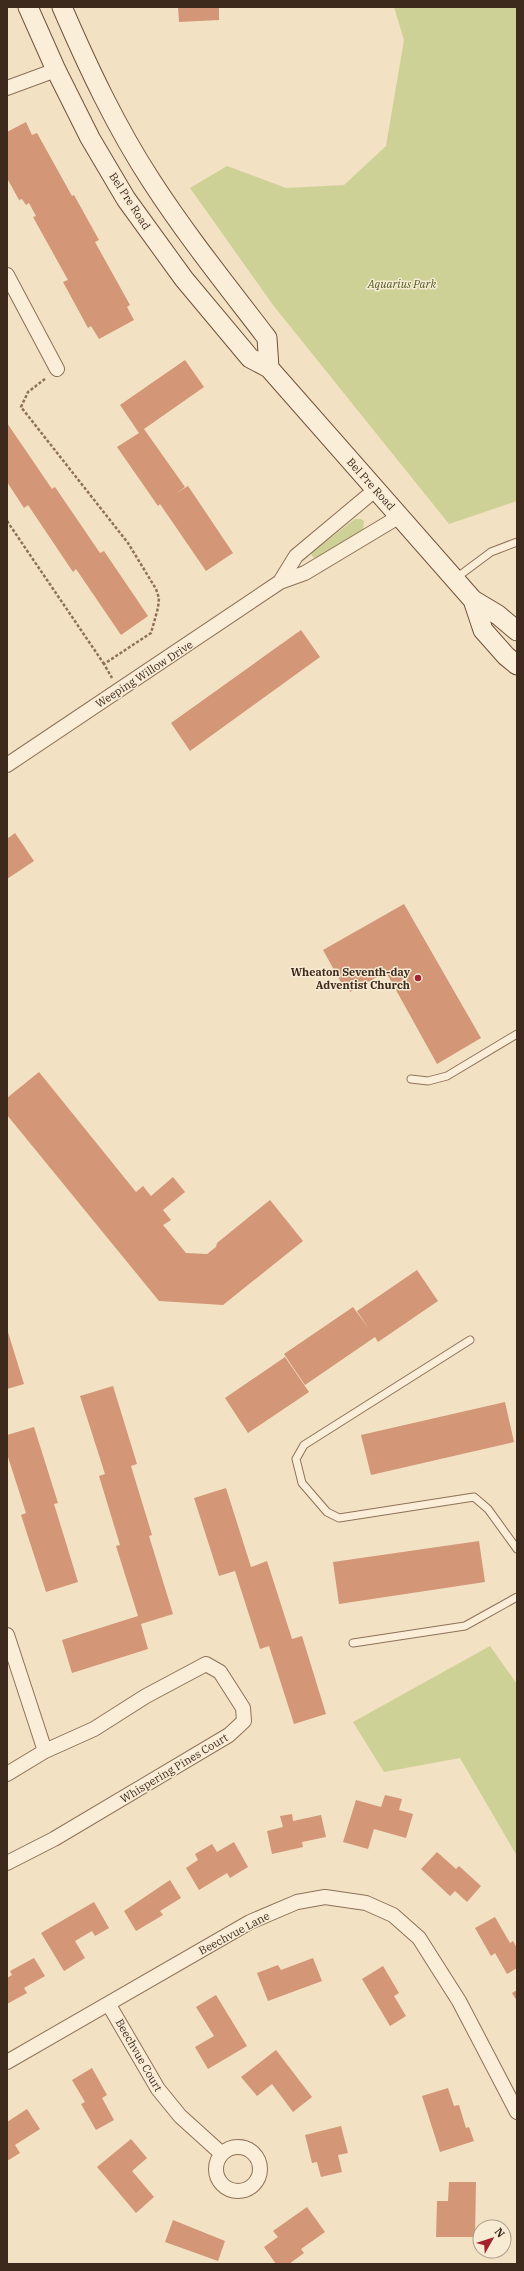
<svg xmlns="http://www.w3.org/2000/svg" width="524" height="2271" font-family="'IBM Plex Serif',serif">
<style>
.green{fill:#ced196}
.building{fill:#d39676}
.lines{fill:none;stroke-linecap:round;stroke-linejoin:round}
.lane-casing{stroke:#8e7158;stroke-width:9}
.street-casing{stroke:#8e7158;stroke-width:16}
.secondary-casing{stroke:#70523b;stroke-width:21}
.path{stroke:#8e7158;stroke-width:2.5;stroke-dasharray:3 2;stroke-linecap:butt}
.lane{stroke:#fbeed8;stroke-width:7}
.street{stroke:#fbeed8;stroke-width:14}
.secondary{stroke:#fbeed8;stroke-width:19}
.poi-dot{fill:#a2232d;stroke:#f8ebd4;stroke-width:1.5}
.labels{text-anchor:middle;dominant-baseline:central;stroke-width:3;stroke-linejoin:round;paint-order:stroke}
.street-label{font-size:11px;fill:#3d2a1d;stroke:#f8ebd4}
.park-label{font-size:11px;font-style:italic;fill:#505b22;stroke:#f8ebd4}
.poi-label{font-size:11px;font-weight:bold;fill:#3d2a1d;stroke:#f8ebd4;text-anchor:end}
</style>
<rect width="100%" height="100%" fill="#f2e1c3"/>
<path class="green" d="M394 7H517V501L449 524 273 305 190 188 227 166 286 188 344 185 386 146 404 40Z
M355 519H361L364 521 363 530 315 558 312 556 311 553Z
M490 1646 517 1684V1856L460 1758 384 1772 353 1722Z"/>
<path class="building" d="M178 7H219V20L179 22Z
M26 122 32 135 37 133 72 196 74 195 99 240 95 242 130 305 127 307 134 320 99 339 91 326 88 328 63 282 68 280 33 217 36 216 29 203 26 205 22 199 19 200 7 178V132Z
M185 360 204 387 144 429 185 487 175 494 188 486 233 553 206 571 160 504 158 506 117 447 139 433 120 405Z
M7 423 52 489 55 487 100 553 104 551 148 616 121 635 76 569 73 572 28 505 24 508 7 482Z
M301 630 320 657 190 751 171 723Z
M15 833 34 861 7 879V839Z
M404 904 481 1038 437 1064 386 972 350 992 346 985 343 986 323 950Z
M39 1072 136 1192 143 1186 151 1196 173 1177 185 1192 163 1210 171 1220 163 1225 186 1253 207 1254 216 1247 217 1243 270 1200 303 1241 223 1305 159 1301 7 1115V1098Z
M417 1270 438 1301 378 1342 375 1337 305 1385 284 1354 353 1307 369 1329 357 1311Z
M7 1329 24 1384 7 1389Z
M285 1357 309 1392 248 1433 225 1398Z
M113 1386 137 1464 131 1466 152 1535 149 1536 173 1614 141 1624 148 1649 72 1673 62 1640 138 1616 116 1546 120 1545 99 1476 105 1474 80 1396Z
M505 1402 514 1442 371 1475 361 1435Z
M34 1427 58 1503 54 1504 78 1582 46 1592 21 1515 26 1513 7 1454V1435Z
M226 1488 251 1567 267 1561 292 1639 302 1636 326 1714 294 1724 269 1646 260 1649 235 1571 219 1576 194 1498Z
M479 1541 485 1582 339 1604 333 1562Z
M385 1795 402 1799 399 1810 413 1814 406 1838 374 1829 368 1849 343 1842 356 1800 381 1807Z
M292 1814 293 1821 321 1815 326 1837 302 1842 303 1847 272 1854 267 1831 283 1827 280 1816Z
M234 1842 248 1867 230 1878 227 1873 199 1890 186 1868 198 1860 195 1854 212 1844 217 1852Z
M437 1852 456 1869 459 1866 481 1886 467 1902 455 1891 450 1896 421 1869Z
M170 1880 181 1898 160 1911 163 1915 136 1931 124 1911Z
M94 1902 109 1928 95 1936 92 1931 75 1941 85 1958 64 1971 41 1933Z
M495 1917 510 1943 513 1941 517 1948V1968L507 1974 495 1953 491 1956 475 1928Z
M34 1958 45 1976 24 1988 27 1993 7 2004V1978L12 1975 10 1971Z
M313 1958 322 1981 268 2001 257 1973 278 1965 281 1970Z
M383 1966 399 1993 394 1996 406 2016 390 2026 362 1979Z
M517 1990V2001L512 1993Z
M216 1995 247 2046 208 2069 195 2047 214 2036 196 2007Z
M276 2050 312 2097 293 2112 272 2084 257 2096 241 2077Z
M92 2068 107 2095 102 2098 114 2120 96 2130 81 2104 85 2102 72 2080Z
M448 2088 454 2106 459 2105 466 2128 469 2127 474 2141 440 2152 422 2096Z
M27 2109 40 2129 15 2145 20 2153 7 2161V2122Z
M341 2126 348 2153 338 2155 342 2172 321 2177 317 2162 312 2163 305 2135Z
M131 2139 147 2158 132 2171 154 2197 136 2213 97 2167Z
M449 2182H476L475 2237H436L437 2201H448Z
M307 2207 325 2232 301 2249 304 2253 289 2264H276L264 2247 278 2237 273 2231Z
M173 2220 225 2241 218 2261 165 2242Z"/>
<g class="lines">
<defs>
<path id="lane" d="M456 578 491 552 517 542
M411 1079 428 1081 447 1076 517 1034
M470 1340 304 1445 296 1459 302 1483 327 1512 339 1518 474 1497 488 1509 517 1549
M353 1643 465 1626 517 1597"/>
<path id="street" d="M7 88 56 70
M7 275 57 369
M280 582 296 556 375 490
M7 765 280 582 305 573 400 516
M7 1635 45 1751
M7 1774 45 1751 94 1729 146 1696 206 1664 220 1672 243 1708 244 1721 229 1735 54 1839 7 1863
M109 2005 158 2089 180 2116 222 2154
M7 2062 250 1922 297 1902 325 1897 366 1903 393 1915 419 1938 459 2001 517 2112
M216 2169a22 22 0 1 1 44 0a22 22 0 1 1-44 0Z"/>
<path id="secondary" d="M28 7 56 70 90 138 126 199 184 279 250 358 269 368 473 600 498 615 517 631
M62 7C88 67 116 127 152 182 187 236 228 287 267 338L269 368
M473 600 483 630 506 656 517 665"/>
</defs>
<use href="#lane" class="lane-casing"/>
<use href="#street" class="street-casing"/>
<use href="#secondary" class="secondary-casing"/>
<path class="path" d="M45 379 28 392 21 407 128 543 156 589 159 598 158 608 151 633 104 664 112 678
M7 521 104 664"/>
<use href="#lane" class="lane"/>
<use href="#street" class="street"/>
<use href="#secondary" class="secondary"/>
</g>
<circle class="poi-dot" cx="418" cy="978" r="4"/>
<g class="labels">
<g class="street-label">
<text transform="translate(130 201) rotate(57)">Bel Pre Road</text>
<text transform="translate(371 484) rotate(48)">Bel Pre Road</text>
<text transform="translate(144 674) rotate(-33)">Weeping Willow Drive</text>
<text transform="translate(174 1768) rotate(-31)">Whispering Pines Court</text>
<text transform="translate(234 1933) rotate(-28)">Beechvue Lane</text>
<text transform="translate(139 2055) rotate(60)">Beechvue Court</text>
</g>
<g class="park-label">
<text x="402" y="284">Aquarius Park</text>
</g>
<g class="poi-label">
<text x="410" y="972">Wheaton Seventh-day<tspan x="410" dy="13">Adventist Church</tspan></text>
</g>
</g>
<rect width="524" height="2271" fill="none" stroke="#3d2a1d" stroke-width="16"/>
<g transform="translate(492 2239) rotate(51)"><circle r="19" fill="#f8ebd4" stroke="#ad9e8b"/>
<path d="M0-3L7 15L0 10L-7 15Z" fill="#a2232d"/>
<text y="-6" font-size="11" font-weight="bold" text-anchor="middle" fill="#3d2a1d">N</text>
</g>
</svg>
